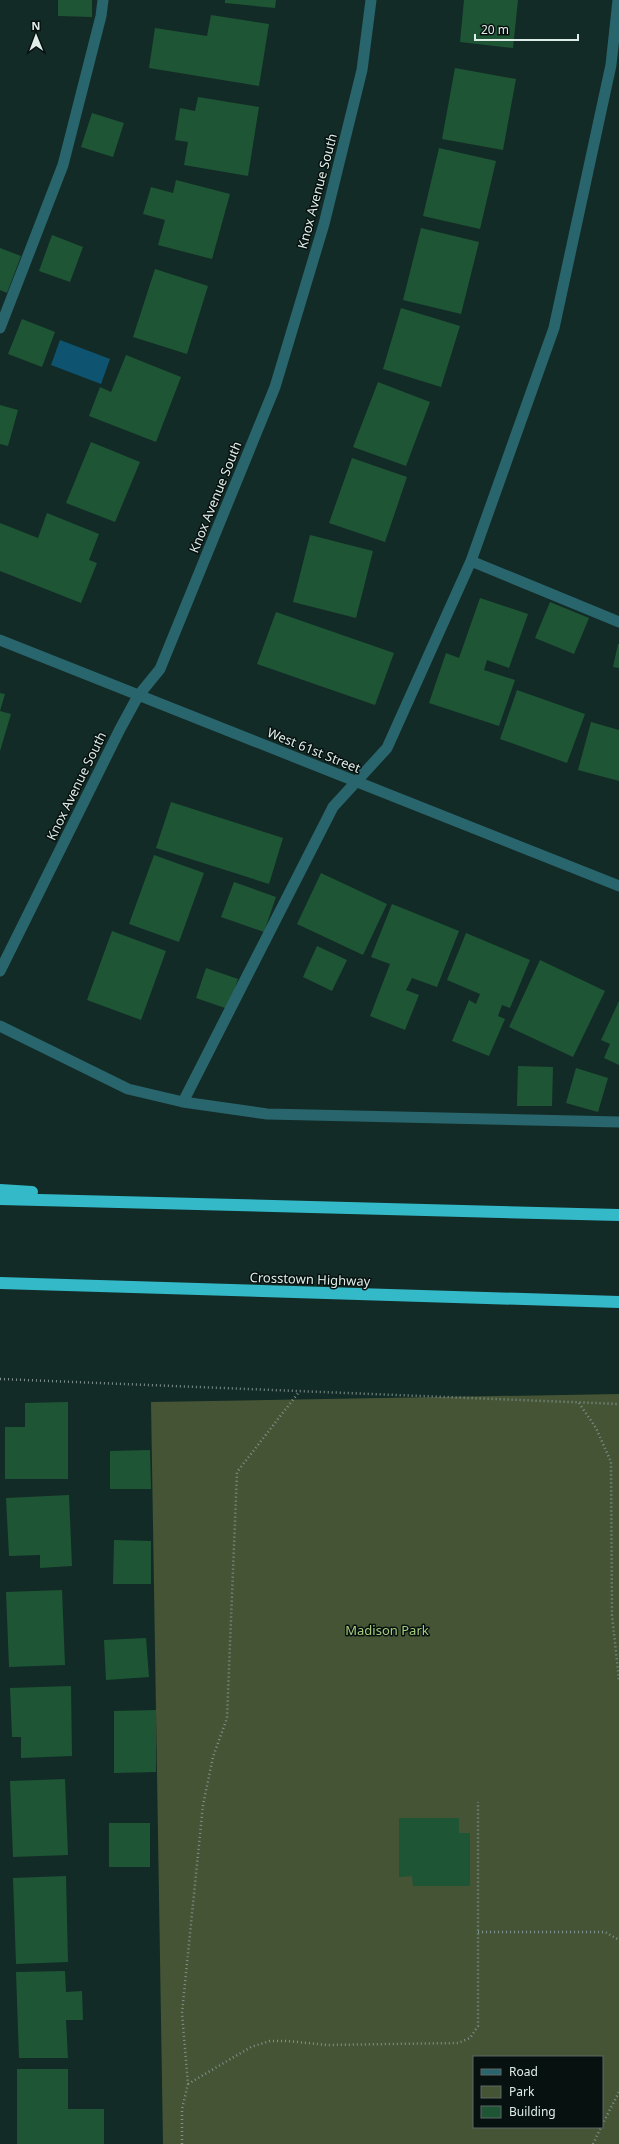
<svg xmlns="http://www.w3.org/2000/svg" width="619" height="2144" font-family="'Noto Sans',sans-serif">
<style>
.green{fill:#455434;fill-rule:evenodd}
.water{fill:#0e5471}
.building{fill:#1e5535}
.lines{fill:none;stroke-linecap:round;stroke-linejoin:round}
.path{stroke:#7f928d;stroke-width:2.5;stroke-dasharray:1 3;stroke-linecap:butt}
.service{stroke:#29656d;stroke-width:11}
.minor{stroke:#29656d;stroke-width:11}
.motorway{stroke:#33b9c8;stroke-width:12}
.labels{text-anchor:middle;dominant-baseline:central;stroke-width:3;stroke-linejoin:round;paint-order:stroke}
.street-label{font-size:13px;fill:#dfede9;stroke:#07110f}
.park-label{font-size:13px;fill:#a8cd7f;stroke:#07110f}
</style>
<rect width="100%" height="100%" fill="#132b26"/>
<path class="green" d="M619 1394V2144H163L151 1402ZM474 2057H602V2127H474Z"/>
<path class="water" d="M60 340 110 359 101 384 51 365Z"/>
<path class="building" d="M58 0H92V17L58 16Z
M225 0H276L275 8 225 3Z
M464 0H518L513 48 460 42Z
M211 15 269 24 259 86 149 68 155 28 207 36Z
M455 68 516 79 503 150 442 139Z
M198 97 259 107 248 176 184 165 188 142 175 140 180 108 195 111Z
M92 113 124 123 113 157 81 147Z
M439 148 496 161 480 229 423 216Z
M176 180 230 194 212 259 158 245 165 220 143 214 151 187 173 193Z
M421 228 479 242 461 314 403 300Z
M52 235 83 247 70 282 39 271Z
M0 248 21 256 7 293 0 290Z
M155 269 208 286 187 354 133 337Z
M401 308 460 326 441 387 383 369Z
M22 319 55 332 42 367 8 354Z
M126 355 181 377 156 442 89 416 100 387 111 392Z
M378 382 430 402 406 466 353 447Z
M0 405 18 410 8 446 0 444Z
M91 442 140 462 115 522 66 503Z
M352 458 407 477 385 542 329 523Z
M47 513 99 534 89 560 97 563 81 603 0 571V523L38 538Z
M310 535 373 551 356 618 293 602Z
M480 598 528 614 509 668 487 660 484 670 515 680 499 726 429 703 446 653 459 658Z
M550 602 589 618 574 654 535 638Z
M276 612 394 653 375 705 257 664Z
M618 644H619V668L613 667Z
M517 690 585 714 567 763 500 739Z
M0 693 5 694 0 711Z
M0 711 11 714 0 751Z
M591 722 619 730V781L578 770Z
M171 802 283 838 269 884 156 848Z
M154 855 204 873 179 942 129 924Z
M321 873 387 904 363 955 297 924Z
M234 882 276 897 264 932 221 917Z
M392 904 459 931 437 987 412 978 406 990 419 995 405 1030 370 1016 390 964 371 957Z
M112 931 166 951 141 1020 87 1000Z
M466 933 530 960 510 1008 502 1005 498 1016 505 1019 489 1056 452 1041 469 1000 476 1004 480 994 447 980Z
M317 946 347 960 332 991 303 977Z
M540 960 605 991 573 1057 509 1027Z
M206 968 238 979 228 1009 196 998Z
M619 1001V1065L604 1058 610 1044 601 1040Z
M518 1066 553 1067 552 1106H517Z
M576 1068 608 1078 598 1112 566 1103Z
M68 1402V1479H5V1427H25V1403Z
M150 1450 151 1489H110V1451Z
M69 1495 72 1566 40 1568V1555L9 1556 6 1498Z
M114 1540 151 1541V1584H113Z
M62 1590 65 1665 9 1667 6 1592Z
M146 1638 149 1677 106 1680 104 1640Z
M71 1686 72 1756 21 1758V1737H12L10 1688Z
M156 1710V1772L114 1773V1711Z
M65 1779 68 1855 13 1857 10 1781Z
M399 1818H459V1833H470V1886H413L412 1876 399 1877Z
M109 1823H150V1867H109Z
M66 1876 68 1962 16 1964 13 1878Z
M65 1971 66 1992 82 1991 83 2020H66L68 2058H19L16 1972Z
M17 2069H68V2109H104V2144H17Z"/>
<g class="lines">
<path class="path" d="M0 1379 619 1404
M579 1403 596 1428 611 1462 612 1615 619 1680
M478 1932H605L619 1940
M188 2084 251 2047 270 2041H287L327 2045 458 2043 470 2038 478 2026V1802
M602 2125 619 2092
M182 2144V2109L188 2084 182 2013 203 1805 213 1757 227 1718 237 1472 299 1392
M593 2144 601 2127"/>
<path class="service" d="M0 328 63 165 101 16 103 0
M471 561 619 622
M0 1026 128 1089 183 1102 267 1114 619 1122
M183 1102 333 807 387 748 471 561 554 328 611 65 618 0"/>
<path class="minor" d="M0 640 619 886
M0 971 120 729 138 696 160 669 275 387 324 224 362 70 371 0"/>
<path class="motorway" d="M0 1190 32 1192
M0 1199 619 1215
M0 1283 619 1302"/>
</g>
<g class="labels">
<g class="street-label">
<text transform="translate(317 191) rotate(-75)">Knox Avenue South</text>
<text transform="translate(215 497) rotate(-68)">Knox Avenue South</text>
<text transform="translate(314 750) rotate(22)">West 61st Street</text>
<text transform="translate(76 786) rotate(-64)">Knox Avenue South</text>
<text transform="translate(310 1279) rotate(2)">Crosstown Highway</text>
</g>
<g class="park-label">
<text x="387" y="1630">Madison Park</text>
</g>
</g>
<rect x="473" y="2056" width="130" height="72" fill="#07110f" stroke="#5d6966"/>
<rect x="481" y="2069" width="20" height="6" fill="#29656d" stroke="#5d6966"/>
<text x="509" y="2076" font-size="12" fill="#dfede9">Road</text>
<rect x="481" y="2086" width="20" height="12" fill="#455434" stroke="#5d6966"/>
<text x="509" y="2096" font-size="12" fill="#dfede9">Park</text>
<rect x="481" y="2106" width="20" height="12" fill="#1e5535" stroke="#5d6966"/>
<text x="509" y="2116" font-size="12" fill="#dfede9">Building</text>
<g transform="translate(36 36) rotate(359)" stroke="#07110f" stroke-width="3" paint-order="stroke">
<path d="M0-3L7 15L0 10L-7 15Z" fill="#dfede9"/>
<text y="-6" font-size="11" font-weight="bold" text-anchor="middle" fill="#dfede9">N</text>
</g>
<path d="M475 34v6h103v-6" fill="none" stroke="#dfede9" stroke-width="2"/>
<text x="481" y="34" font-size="12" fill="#dfede9" stroke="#07110f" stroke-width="3" paint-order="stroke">20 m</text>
</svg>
